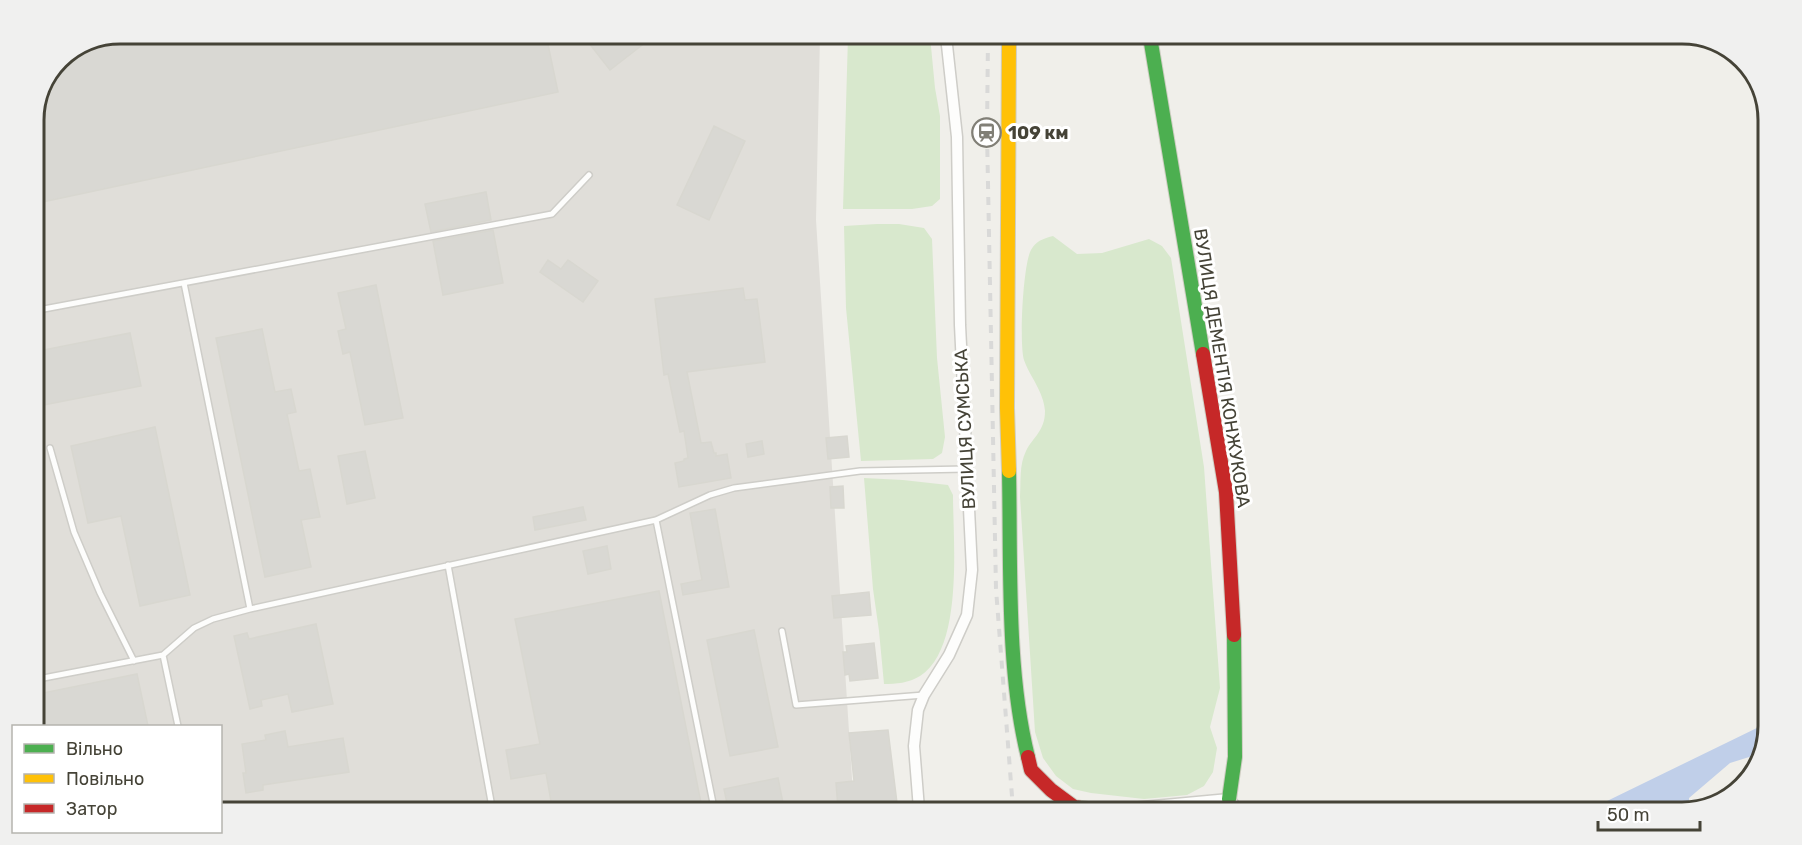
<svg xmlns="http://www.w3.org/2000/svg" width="1802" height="845" font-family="Rubik,sans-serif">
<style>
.industrial{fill:#e0ded9}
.green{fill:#d8e8cd}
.water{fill:#c0cfe9}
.building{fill:#d9d8d3;stroke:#d8d7d0;stroke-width:1.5}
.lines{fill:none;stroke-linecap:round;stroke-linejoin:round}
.lane-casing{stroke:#cecdc8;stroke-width:8}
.street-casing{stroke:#cecdc8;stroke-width:13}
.fast-casing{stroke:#cecdc2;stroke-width:16}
.slow-casing{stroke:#cecdc2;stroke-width:16}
.jam-casing{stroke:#cecdc2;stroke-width:16}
.lane{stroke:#fdfdfc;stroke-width:5}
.street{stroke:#fdfdfc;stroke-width:10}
.fast{stroke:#4caf50;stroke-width:14}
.slow{stroke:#ffc107;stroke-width:14}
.jam{stroke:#c62828;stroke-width:14}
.rail{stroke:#d9d9d8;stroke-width:4;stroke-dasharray:8 8;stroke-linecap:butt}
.labels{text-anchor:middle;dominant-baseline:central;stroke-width:6;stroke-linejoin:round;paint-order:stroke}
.poi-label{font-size:18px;font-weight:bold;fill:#454337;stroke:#fff;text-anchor:start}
.street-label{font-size:18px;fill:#454337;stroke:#fff}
.rim{fill:none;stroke:#454337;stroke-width:3}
</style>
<rect width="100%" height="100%" fill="#f0efea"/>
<path class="industrial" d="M119 33 820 36 816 220 854 809 221 806 220 726H33V114L59 58Z"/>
<path class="green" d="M848 36H930L935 88 940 116V199L932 206 912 209H843Z
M877 224H899L924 228 932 239 937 358 945 437 942 453 933 459 861 461 846 308 844 226Z
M1053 236 1077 254 1102 253 1149 239 1162 246 1171 258 1204 467 1220 688 1210 727 1217 748 1213 772 1204 786 1187 795 1144 799 1091 793 1073 789 1056 776 1043 758 1035 732 1020 497C1021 482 1019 465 1026 451 1033 437 1045 431 1045 411 1044 392 1029 375 1024 360 1019 344 1023 264 1031 250 1036 241 1042 239 1053 236Z
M864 478 903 480 948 485 953 495C953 541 964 648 920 676 909 683 896 684 884 684L879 631 873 589Z"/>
<path class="water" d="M1763 725 1762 753 1730 763 1689 798 1690 810 1683 812H1588L1605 802Z"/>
<path class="building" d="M119 33 546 35 558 92 33 204V114L59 58Z
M597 35H655L610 70 588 42Z
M714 126 745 141 709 220 677 205Z
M486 192 491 220 431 232 425 204Z
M493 230 503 283 443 295 433 241Z
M548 260 561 269 568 260 598 281 583 302 540 272Z
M376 285 403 418 365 425 350 352 343 354 338 331 346 329 338 293Z
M743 288 745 300 757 299 765 362 687 372 701 443 711 442 714 453H716V456L727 454 731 478 679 487 675 463 684 461V459L688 458 684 431 680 432 668 374 664 375 655 299Z
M262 329 275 392 291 389 296 412 287 414 299 471 310 469 320 517 301 520 311 567 265 577 216 338Z
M130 333 141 386 33 407V352Z
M155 427 190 595 140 606 121 516 88 523 71 446Z
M847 436 849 457 828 459 826 438Z
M762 441 764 454 748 457 746 444Z
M365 451 375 498 347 504 338 456Z
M843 486 844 508H831L830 487Z
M583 507 586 520 535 530 533 517Z
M715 509 729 587 683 595 681 584 702 580 690 513Z
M607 546 611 569 588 574 583 551Z
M659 591 702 808 552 807 546 773 511 779 506 750 540 744 515 619Z
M869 592 871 615 834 618 832 596Z
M316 624 333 704 292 712 288 694 261 700 262 706 250 709 234 636 247 633 249 639Z
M754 630 778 747 730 756 707 640Z
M874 643 878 678 850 681 849 674 845 675 843 652H847L846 646Z
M137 674 148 726H33V695Z
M888 730 897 803H894V809L838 808 836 783 854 781 849 733Z
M285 731 288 747 343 738 349 772 263 785V790L246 793 243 773H246L242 744 266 740 265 735Z
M778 778 784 808H728L724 789Z"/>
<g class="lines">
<defs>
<path id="lane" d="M184 283 250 609 656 520 710 495 734 488 860 471 967 469
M33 311 552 214 589 175
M50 448 74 532 100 593 134 661
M656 520 714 808
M448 565 492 807
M782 631 796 705 924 695
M163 655 178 726
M33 680 163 655 194 628 213 619 250 609"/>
<path id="street" d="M919 809 914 746 918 710 924 695 949 655 967 615 972 570 960 325 957 137 946 36
M1111 810 1229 799 1239 810"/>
<path id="fast" d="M1150 37 1203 354
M1009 471C1011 562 1006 669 1028 757
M1229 799 1235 757 1234 635"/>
<path id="slow" d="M1009 471 1007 408 1009 37"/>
<path id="jam" d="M1203 354 1226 492 1234 635
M1028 757 1031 770 1051 790 1074 807 1094 810"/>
</defs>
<use href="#lane" class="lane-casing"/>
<use href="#street" class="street-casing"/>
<use href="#fast" class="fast-casing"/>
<use href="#slow" class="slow-casing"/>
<use href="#jam" class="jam-casing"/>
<use href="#lane" class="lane"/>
<use href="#street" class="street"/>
<use href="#fast" class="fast"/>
<use href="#slow" class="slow"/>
<use href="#jam" class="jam"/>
<path class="rail" d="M988 37 987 133 996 589 1013 809"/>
</g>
<defs>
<symbol id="station-ring" viewBox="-11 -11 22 22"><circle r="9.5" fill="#fff" stroke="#817f76" stroke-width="1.5"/><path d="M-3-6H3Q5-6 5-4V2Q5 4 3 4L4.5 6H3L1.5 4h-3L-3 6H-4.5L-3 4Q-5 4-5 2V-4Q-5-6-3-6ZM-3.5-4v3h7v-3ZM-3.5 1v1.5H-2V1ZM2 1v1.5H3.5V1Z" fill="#817f76"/></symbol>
</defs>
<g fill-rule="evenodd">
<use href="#station-ring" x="970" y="116" width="33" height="33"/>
</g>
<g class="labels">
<g class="poi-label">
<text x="1008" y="133">109 км</text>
</g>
<g class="street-label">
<text transform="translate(1222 368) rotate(81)">ВУЛИЦЯ ДЕМЕНТІЯ КОНЖУКОВА</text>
<text transform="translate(965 429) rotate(-93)">ВУЛИЦЯ СУМСЬКА</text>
</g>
</g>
<path d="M0 0H1802V845H0ZM120 44H1682A76 76 0 0 1 1758 120V726A76 76 0 0 1 1682 802H120A76 76 0 0 1 44 726V120A76 76 0 0 1 120 44Z" fill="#f0f0ef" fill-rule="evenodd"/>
<path class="rim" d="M120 44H1682A76 76 0 0 1 1758 120V726A76 76 0 0 1 1682 802H120A76 76 0 0 1 44 726V120A76 76 0 0 1 120 44Z"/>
<rect x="12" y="725" width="210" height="108" fill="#ffffff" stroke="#b5b4af" stroke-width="1.5"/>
<rect x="24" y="744" width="30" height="9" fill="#4caf50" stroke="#b5b4af" stroke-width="1.5"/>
<text x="66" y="755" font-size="18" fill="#454337">Вільно</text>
<rect x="24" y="774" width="30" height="9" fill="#ffc107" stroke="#b5b4af" stroke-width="1.5"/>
<text x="66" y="785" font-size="18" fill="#454337">Повільно</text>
<rect x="24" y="804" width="30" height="9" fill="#c62828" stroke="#b5b4af" stroke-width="1.5"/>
<text x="66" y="815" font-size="18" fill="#454337">Затор</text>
<path d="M1598 821v9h102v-9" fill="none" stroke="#454337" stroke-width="3"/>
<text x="1607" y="821" font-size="18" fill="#454337" stroke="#ffffff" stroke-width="4.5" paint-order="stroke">50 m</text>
</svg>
